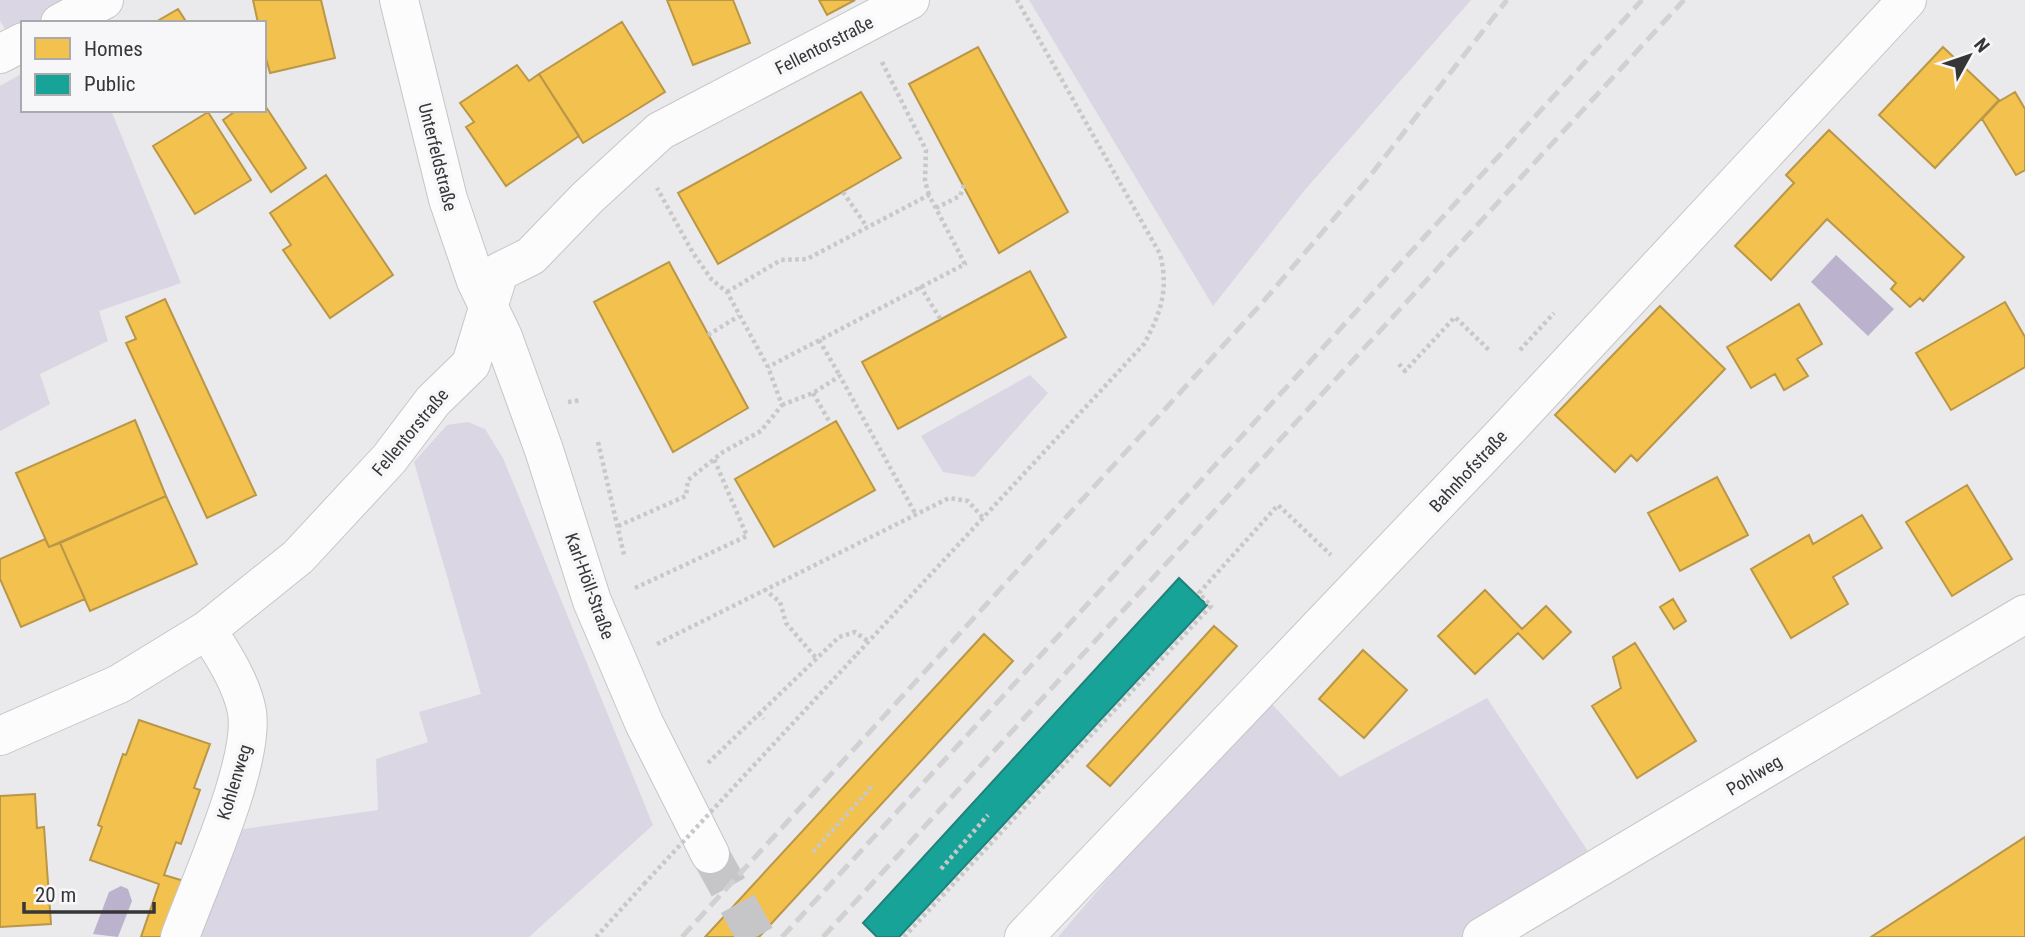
<svg xmlns="http://www.w3.org/2000/svg" width="2025" height="937" font-family="'Roboto Condensed',sans-serif">
<style>
.green{fill:#dbd6e4}
.water{fill:#bbb3ce}
.homes{fill:#f2c14e;stroke:#ba9747;stroke-width:2}
.public{fill:#17a398;stroke:#20827b;stroke-width:2}
.lines{fill:none;stroke-linecap:round;stroke-linejoin:round}
.street-tunnel{stroke:#c6c5c7;stroke-width:38;stroke-dasharray:38 19;stroke-linecap:butt}
.street-casing{stroke:#c6c5c7;stroke-width:40}
.path{stroke:#c8c8c9;stroke-width:4.5;stroke-dasharray:3.5 3.5;stroke-linecap:butt}
.street{stroke:#fcfcfc;stroke-width:38}
.rail{stroke:#d1d1d2;stroke-width:5;stroke-dasharray:14 7;stroke-linecap:butt}
.path-bridge{stroke:#c8c8c9;stroke-width:4.5;stroke-dasharray:3.5 3.5;stroke-linecap:butt}
.labels{text-anchor:middle;dominant-baseline:central;stroke-width:7;stroke-linejoin:round;paint-order:stroke}
.street-label{font-size:18px;fill:#363637;stroke:#f7f6f9}
</style>
<rect width="100%" height="100%" fill="#eae9eb"/>
<path class="green" d="M0 0H83L42 23H23V34L12 40 0 21Z
M1029 0H1471L1304 191 1213 306Z
M23 73V110H111L181 283 99 311 108 341 40 374 50 404 0 431V86Z
M1030 375 1048 393 974 477 943 472 921 436Z
M468 422 485 429 503 458 653 825 529 937H197L237 830 378 810 376 759 428 742 419 712 481 694 414 462 447 425Z
M1487 698 1595 862 1471 937H1058L1129 854 1271 703 1340 777Z"/>
<path class="water" d="M1836 255 1894 309 1868 336 1811 282Z
M121 886 128 889 132 901 118 937 93 934 109 892Z"/>
<path class="homes" d="M253 0H321L335 58 270 73 264 51V23H258Z
M667 0H733L750 43 693 65Z
M819 0H855L827 15Z
M178 9 187 23H154Z
M622 22 665 92 583 143 539 74Z
M978 47 1068 212 999 253 909 84Z
M1943 47 1999 100 1935 168 1879 115Z
M517 65 529 81 539 74 579 136 506 186 466 127 474 122 460 103Z
M861 92 901 158 718 264 678 193Z
M2015 92 2025 109V170L2016 175 1982 119 1998 102Z
M264 104 306 168 271 192 223 120 237 110H264Z
M208 112 251 180 195 214 153 146Z
M1829 130 1964 257 1923 301 1920 298 1910 307 1891 289 1896 283 1827 219 1771 280 1735 246 1794 183 1786 175Z
M326 175 393 275 330 318 283 250 291 245 270 213Z
M669 262 748 408 673 452 594 302Z
M1030 271 1066 337 898 429 862 362Z
M165 299 256 495 207 518 126 343 136 339 126 317Z
M2005 302 2025 337V367L1951 410 1916 353Z
M1799 304 1822 344 1797 359 1808 376 1784 390 1775 374 1751 388 1727 347Z
M1660 306 1725 369 1637 461 1631 455 1615 472 1555 415Z
M135 420 166 496 49 547 16 473Z
M836 421 875 490 774 547 735 479Z
M1717 477 1748 535 1680 571 1648 513Z
M1967 485 2012 559 1952 596 1906 522Z
M166 496 197 564 90 611 60 543Z
M1862 515 1882 548 1833 577 1848 604 1791 638 1751 569 1809 535 1813 544Z
M45 539 49 547 60 543 85 599 21 627 0 579V559Z
M1485 590 1522 629 1546 606 1571 632 1543 659 1518 633 1475 674 1438 636Z
M1673 599 1686 621 1674 629 1660 607Z
M1214 626 1237 646 1110 786 1087 766Z
M984 634 1013 661 759 937H705Z
M1635 643 1696 741 1637 778 1592 706 1621 688 1613 657Z
M1363 650 1407 690 1364 738 1319 699Z
M139 720 210 744 194 788 200 790 181 844 176 842 164 875 184 881 165 937H141L159 884 90 860 102 827 98 825 123 754 126 755Z
M35 794 37 828 44 827 51 924 0 927V796Z
M2025 837V937H1871Z"/>
<path class="public" d="M1179 578 1207 605 899 937H877L863 923Z"/>
<g class="lines">
<path class="street-tunnel" d="M710 854 756 937"/>
<defs>
<path id="street" d="M399 0 448 199 476 281 503 337 544 450 592 601 644 723 710 854
M60 23 104 0
M0 54 23 42
M0 736 119 684 207 630 298 557 389 459 433 401 471 364 499 272 531 256 587 198 660 131 910 0
M180 937C199 884 255 763 247 712 242 684 223 654 207 630
M1024 937 1506 431 1907 0
M1482 937 2025 614"/>
</defs>
<use href="#street" class="street-casing"/>
<path class="path" d="M882 62 926 150 925 181 929 195
M843 192 867 227
M936 208 960 196 964 185
M920 286 941 320
M727 292 781 260 807 259 929 195 965 264 768 367
M708 335 739 316
M819 340 840 376
M1520 350 1554 313
M1399 364 1405 371 1455 317 1491 352
M813 393 829 421
M568 402 581 400
M782 405 813 393 840 376 915 513
M598 442 624 555
M618 526 686 496 688 480 723 452 761 431 782 405 768 367 727 292 712 280 693 253 657 188
M635 588 747 536 714 459
M764 589 780 602 786 623 816 658
M657 644 949 498 968 501 983 518
M857 654 1144 344C1161 313 1169 289 1160 254L1017 0
M759 713 764 719
M708 763 839 637 855 632 869 642
M813 852 874 784
M941 869 988 815
M596 937 644 884
M904 937 1211 606 1199 593 1278 505 1331 555"/>
<use href="#street" class="street"/>
<path class="rail" d="M682 937 1262 303 1366 181 1507 0
M782 937 1642 0
M823 937 1684 0"/>
<path class="path-bridge" d="M644 884 857 654"/>
</g>
<g class="labels">
<g class="street-label">
<text transform="translate(824 45) rotate(-27)">Fellentorstraße</text>
<text transform="translate(438 157) rotate(76)">Unterfeldstraße</text>
<text transform="translate(410 432) rotate(-50)">Fellentorstraße</text>
<text transform="translate(1468 471) rotate(-47)">Bahnhofstraße</text>
<text transform="translate(590 586) rotate(70)">Karl-Höll-Straße</text>
<text transform="translate(1754 775) rotate(-31)">Pohlweg</text>
<text transform="translate(234 782) rotate(-73)">Kohlenweg</text>
</g>
</g>
<rect x="21" y="21" width="245" height="91" fill="#f7f6f9" stroke="#aaa9ab" stroke-width="2"/>
<rect x="35" y="38" width="35" height="21" fill="#f2c14e" stroke="#aaa9ab" stroke-width="2"/>
<text x="84" y="56" font-size="21" fill="#363637">Homes</text>
<rect x="35" y="74" width="35" height="21" fill="#17a398" stroke="#aaa9ab" stroke-width="2"/>
<text x="84" y="91" font-size="21" fill="#363637">Public</text>
<g transform="translate(1969 56) rotate(50)" stroke="#f7f6f9" stroke-width="5" paint-order="stroke">
<path d="M0-5L12 26L0 18L-12 26Z" fill="#363637"/>
<text y="-10" font-size="19" font-weight="bold" text-anchor="middle" fill="#363637">N</text>
</g>
<path d="M24 902v10h130v-10" fill="none" stroke="#363637" stroke-width="3.5"/>
<text x="35" y="902" font-size="21" fill="#363637" stroke="#f7f6f9" stroke-width="5" paint-order="stroke">20 m</text>
</svg>
